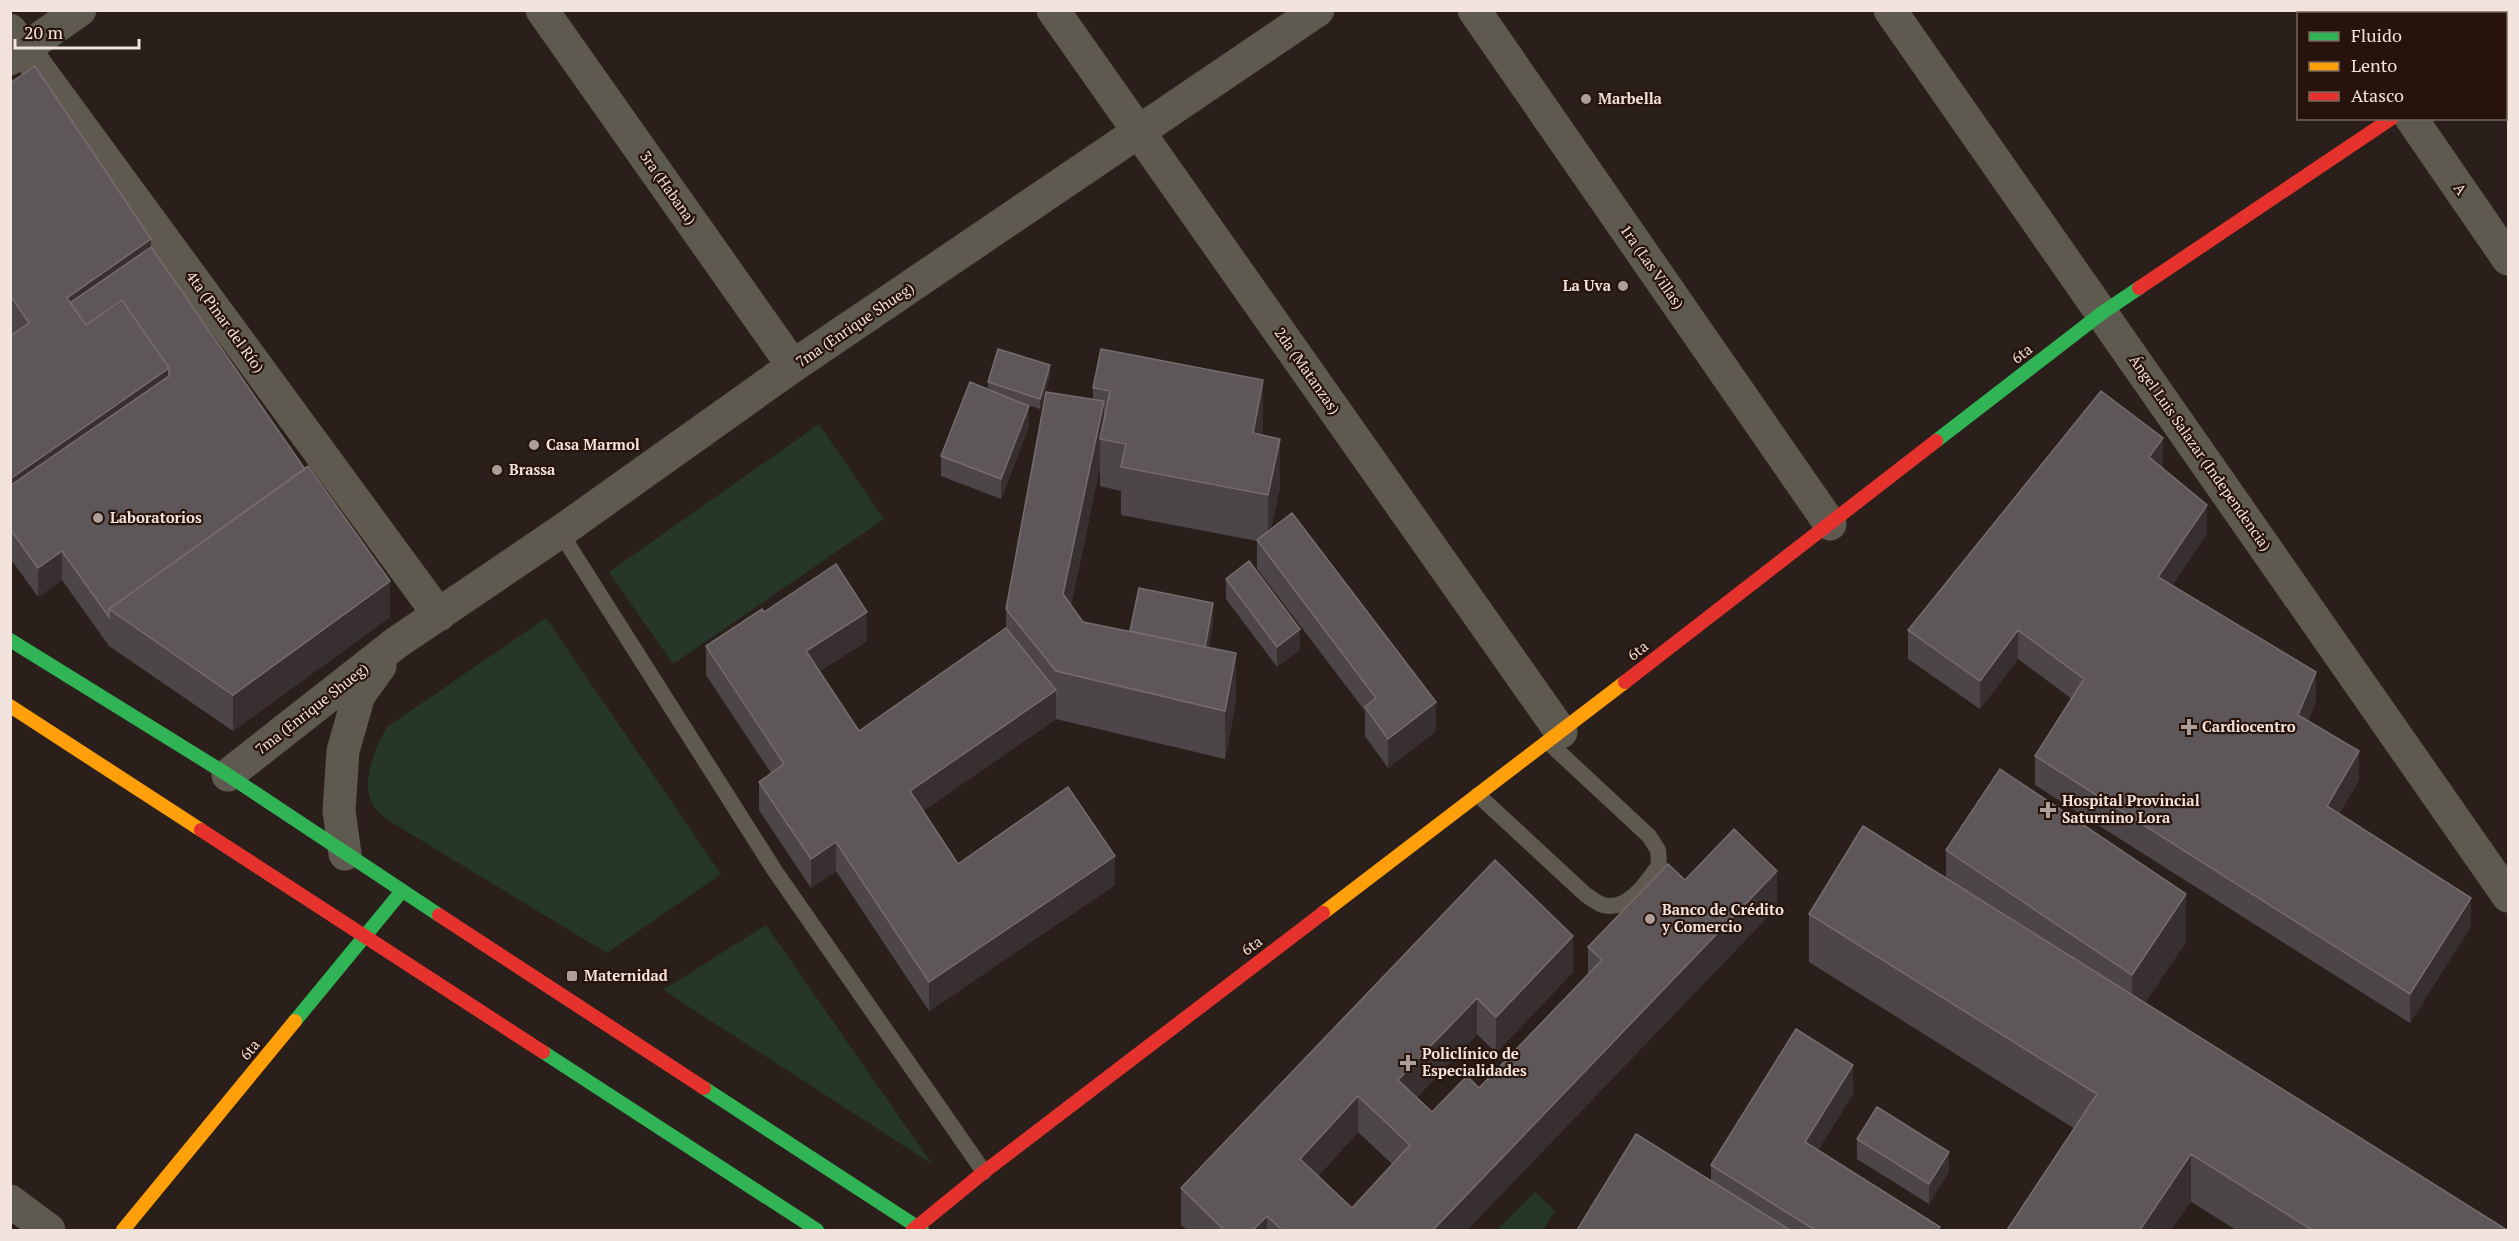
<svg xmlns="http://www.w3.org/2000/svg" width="2519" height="1241" font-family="'PT Serif',serif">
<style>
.green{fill:#26372a}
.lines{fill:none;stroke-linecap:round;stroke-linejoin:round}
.lane{stroke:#5f5a4f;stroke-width:16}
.street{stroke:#5f5a4f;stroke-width:33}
.fast{stroke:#30b455;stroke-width:14}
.slow{stroke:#ff9f0a;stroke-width:14}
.jam{stroke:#e5322d;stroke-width:14}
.wall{fill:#4c4649;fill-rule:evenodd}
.shaded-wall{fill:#372f30}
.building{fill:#5e5759;stroke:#756d6d;stroke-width:1.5;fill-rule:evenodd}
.poi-dot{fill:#ac9e98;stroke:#271309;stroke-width:2}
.labels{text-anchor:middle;stroke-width:4.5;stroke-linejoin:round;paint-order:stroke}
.poi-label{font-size:15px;font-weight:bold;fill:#f2e3dc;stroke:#271309;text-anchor:start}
.street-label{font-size:15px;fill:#f2e3dc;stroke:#271309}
</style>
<rect width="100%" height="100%" fill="#2a1f1a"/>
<!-- green -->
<path class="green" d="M819,424l65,95 -211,145 -64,-92z
M546,618l175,256 -114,79 -221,-134c-4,-4 -10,-9 -13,-14 -13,-23 2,-57 14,-78z
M766,925l166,239 -269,-174z
M1535,1192l20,19 -12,19h-46z"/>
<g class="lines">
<!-- lane -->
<path class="lane" d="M560,532l215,339 209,301
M1478,795l108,100c5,3 11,8 17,10 25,7 44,-23 56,-40l-1,-15 -9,-14 -101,-94"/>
<!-- street -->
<path class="street" d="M542,10l251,356
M1053,10l508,722
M1474,10l356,514
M1890,10l618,886
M2335,10l2,4
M10,30l429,585
M10,59l70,-49
M2411,118l97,141
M228,775l168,-132 164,-111 233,-166 525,-356
M345,854l-6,-43 4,-60 16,-56 21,-29
M10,1201l39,29"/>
<!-- fast -->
<path class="fast" d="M2506,37l2,-2
M1936,441l166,-128 37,-25
M10,640l218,135 211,140
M295,1021l107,-130
M543,1052l274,178
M704,1088l218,142"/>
<!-- slow -->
<path class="slow" d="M10,706l191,124
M1323,913l302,-231
M123,1230l172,-209"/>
<!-- jam -->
<path class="jam" d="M2139,288l253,-170
M1625,682l311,-241
M201,830l342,222
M439,915l265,173
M913,1230l71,-58 339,-259"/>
</g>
<!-- wall -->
<path class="wall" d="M10,83l141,164 239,370 -157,114 -124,-85 -47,-66 -24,17 -28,-39v-222l3,-2 -3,-3z
M1101,349l162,79 -1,7 18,52 -9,42 165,202 -48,37 -23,-32v-25l-108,-142v-28l-136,-26v-24l-21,-5v-19l-29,138 12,17 47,9 83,-8 -4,24 27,54 -11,58 -169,-40 -133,92 35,53 157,21 -186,126 -93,-140 -25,17 -52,-78v-28l12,-9 -65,-98v-29l58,-34 103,29 -47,30 39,60 147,-103v-19l87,-210v-11z
M1050,375l-10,34 -15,-5 4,22 -28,73 -60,-23v-20l47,-66v-8z
M2163,467l-1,1 45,66 -35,51 144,116 -8,20 51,59 -20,34 132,112 -61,97 -375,-238v-29l37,-57 -54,-40 -38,50 -72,-50v-29z
M1226,579l74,70 -23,18 -51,-68z
M1946,850l240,92 -41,61 362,227h-271l-427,-268v-48l137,-36z
M1495,860l78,112 -77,81 -19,-19 -60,63 15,15 47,-24 109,-114v-27l97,-67 92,27 -310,323h-280l-6,-5v-37zM1358,1132l34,32 -40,44 -34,-32z
M1853,1094l-35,56 122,80h-363l134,-49v-16z
M1857,1139l92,33 -20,32 -72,-45z"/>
<!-- shaded-wall -->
<path class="shaded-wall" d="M151,239v37l-71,49 -13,-27z
M1050,365v10l-10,34v-10z
M169,368v37l-159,110v-36z
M1263,380v48l-10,53v-48z
M1104,401v38h-4v28l-37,175v-48z
M1029,406v20l-28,73v-20z
M2163,438v29l-14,19v-29z
M1280,439v48l-12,56v-48z
M2207,505v29l-49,71v-28z
M62,551v29l-24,17v-29z
M390,581v36l-157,114v-36z
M1213,603v20l-9,51v-20z
M867,612v29l-61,39v-29z
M1300,629v20l-23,18v-20z
M2018,630v29l-38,50v-28z
M1236,653v48l-11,58v-48z
M2316,672v29l-18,43v-29z
M1056,690v29l-146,101v-29z
M1436,702v29l-48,37v-29z
M2359,751v29l-32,55v-29z
M836,842v29l-25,17v-29z
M1115,856v29l-186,126v-29z
M1777,871v36l-310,323h-34z
M2186,894v48l-54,81v-48z
M2471,898v28l-61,97v-29z
M1573,936v36l-77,81v-36z
M1477,998v36l-79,82v-36z
M1853,1065v29l-48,77v-29z
M1358,1096v36l-58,63v-36z
M1949,1152v20l-20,32v-20z
M2191,1154v48l-20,28h-31z
M1267,1216v14h-14z"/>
<!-- building -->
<path class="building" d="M35,66l116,173 -84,59 19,27 36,-25 47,68 -159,111v-143l19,-13 -19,-28v-212z
M151,247l154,222 -196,140v8l-47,-66 -24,17 -28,-39v-43l159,-110v-8l-47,-68 -36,25 -16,-22z
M998,349l52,16 -10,34 -52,-17z
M1101,349l162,31 -10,53 27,6 -12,56 -147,-28 5,-23 -26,-5 10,-48 -17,-3z
M970,382l59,24 -28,73 -60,-23z
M2101,391l62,47 -14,19 58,48 -49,72 158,95 -18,43 61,36 -32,55 144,92 -61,96 -375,-238 49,-77 -66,-49 -38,51 -72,-51z
M1046,392l58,9 -41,193 20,28 153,31 -11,58 -169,-40 -50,-62z
M308,466l82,115 -157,114 -124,-86z
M1292,513l144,189 -48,37 -23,-32 11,-9 -119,-158z
M1249,561l51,68 -23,18 -51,-68z
M836,564l31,48 -61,39 53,80 147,-103 50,62 -146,101 48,73 110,-77 47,69 -186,126 -93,-140 -25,17 -52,-77 25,-18 -78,-118 56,-37 2,3z
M1139,588l74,15 -8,44 -75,-16z
M2000,769l186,125 -54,81 -186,-125z
M1863,826l644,404h-195l-121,-76 -51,76h-133l90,-136 -288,-180z
M1734,829l43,42 -344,359h-151l-15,-14 -14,14h-29l-43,-42 314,-328 78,76 -77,81 -19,-19 -79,82 34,32 35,-36 12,12 123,-128 -14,-13 80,-83 17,16zM1358,1096l52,49 -58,63 -52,-49z
M1796,1029l57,36 -48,77 135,85 -2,3h-123l-104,-65z
M1877,1107l72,45 -20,32 -72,-45z
M1636,1134l154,96h-213z"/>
<!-- markers -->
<g class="poi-dot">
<circle cx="1586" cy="99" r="6"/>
<circle cx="1623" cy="286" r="6"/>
<circle cx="534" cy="445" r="6"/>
<circle cx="497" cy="470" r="6"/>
<circle cx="98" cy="518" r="6"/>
<path d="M2186 718h6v6h6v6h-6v6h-6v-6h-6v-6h6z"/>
<path d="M2045 801h6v6h6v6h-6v6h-6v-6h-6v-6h6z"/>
<circle cx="1650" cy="919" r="6"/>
<rect x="566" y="970" width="12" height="12" rx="3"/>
<path d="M1405 1054h6v6h6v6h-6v6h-6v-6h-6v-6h6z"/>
</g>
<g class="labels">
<!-- poi labels -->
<g class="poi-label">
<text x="1598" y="104">Marbella</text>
<text x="1611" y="291" text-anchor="end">La Uva</text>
<text x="546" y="450">Casa Marmol</text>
<text x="509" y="475">Brassa</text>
<text x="110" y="523">Laboratorios</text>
<text x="2202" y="732">Cardiocentro</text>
<text x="2062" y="806">Hospital Provincial<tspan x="2062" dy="17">Saturnino Lora</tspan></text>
<text x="1662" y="915">Banco de Crédito<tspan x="1662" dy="17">y Comercio</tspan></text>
<text x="584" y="981">Maternidad</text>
<text x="1422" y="1059">Policlínico de<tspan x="1422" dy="17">Especialidades</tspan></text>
</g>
<!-- street labels -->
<g class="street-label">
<text transform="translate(668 188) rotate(55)" y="5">3ra (Habana)</text>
<text transform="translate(2460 189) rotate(55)" y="5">A</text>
<text transform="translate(1652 267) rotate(55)" y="5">1ra (Las Villas)</text>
<text transform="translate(225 322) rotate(54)" y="5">4ta (Pinar del Río)</text>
<text transform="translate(855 325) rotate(-34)" y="5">7ma (Enrique Shueg)</text>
<text transform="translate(2022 354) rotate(-38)" y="5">6ta</text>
<text transform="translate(1307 371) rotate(55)" y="5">2da (Matanzas)</text>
<text transform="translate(2200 453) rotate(55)" y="5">Ángel Luis Salazar (Independencia)</text>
<text transform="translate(1638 651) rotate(-38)" y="5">6ta</text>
<text transform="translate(312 709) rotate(-38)" y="5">7ma (Enrique Shueg)</text>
<text transform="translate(1252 946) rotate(-37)" y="5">6ta</text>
<text transform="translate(250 1050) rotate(-51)" y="5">6ta</text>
</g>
</g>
<!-- border -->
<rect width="2519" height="1241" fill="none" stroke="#f2e3dc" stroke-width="24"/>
<!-- legend -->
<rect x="2297" y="12" width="210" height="108" fill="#271309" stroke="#78665d" stroke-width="1.5"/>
<rect x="2309" y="32" width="30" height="9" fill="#30b455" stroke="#78665d" stroke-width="1.5"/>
<text x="2351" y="42" font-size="18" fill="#f2e3dc">Fluido</text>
<rect x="2309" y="62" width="30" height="9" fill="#ff9f0a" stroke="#78665d" stroke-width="1.5"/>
<text x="2351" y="72" font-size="18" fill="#f2e3dc">Lento</text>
<rect x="2309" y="92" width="30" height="9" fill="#e5322d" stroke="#78665d" stroke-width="1.5"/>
<text x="2351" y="102" font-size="18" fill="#f2e3dc">Atasco</text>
<!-- scale -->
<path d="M15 39v9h124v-9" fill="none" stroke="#f2e3dc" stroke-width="3"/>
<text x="24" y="39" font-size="18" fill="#f2e3dc" stroke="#271309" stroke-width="4.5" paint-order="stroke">20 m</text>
</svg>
